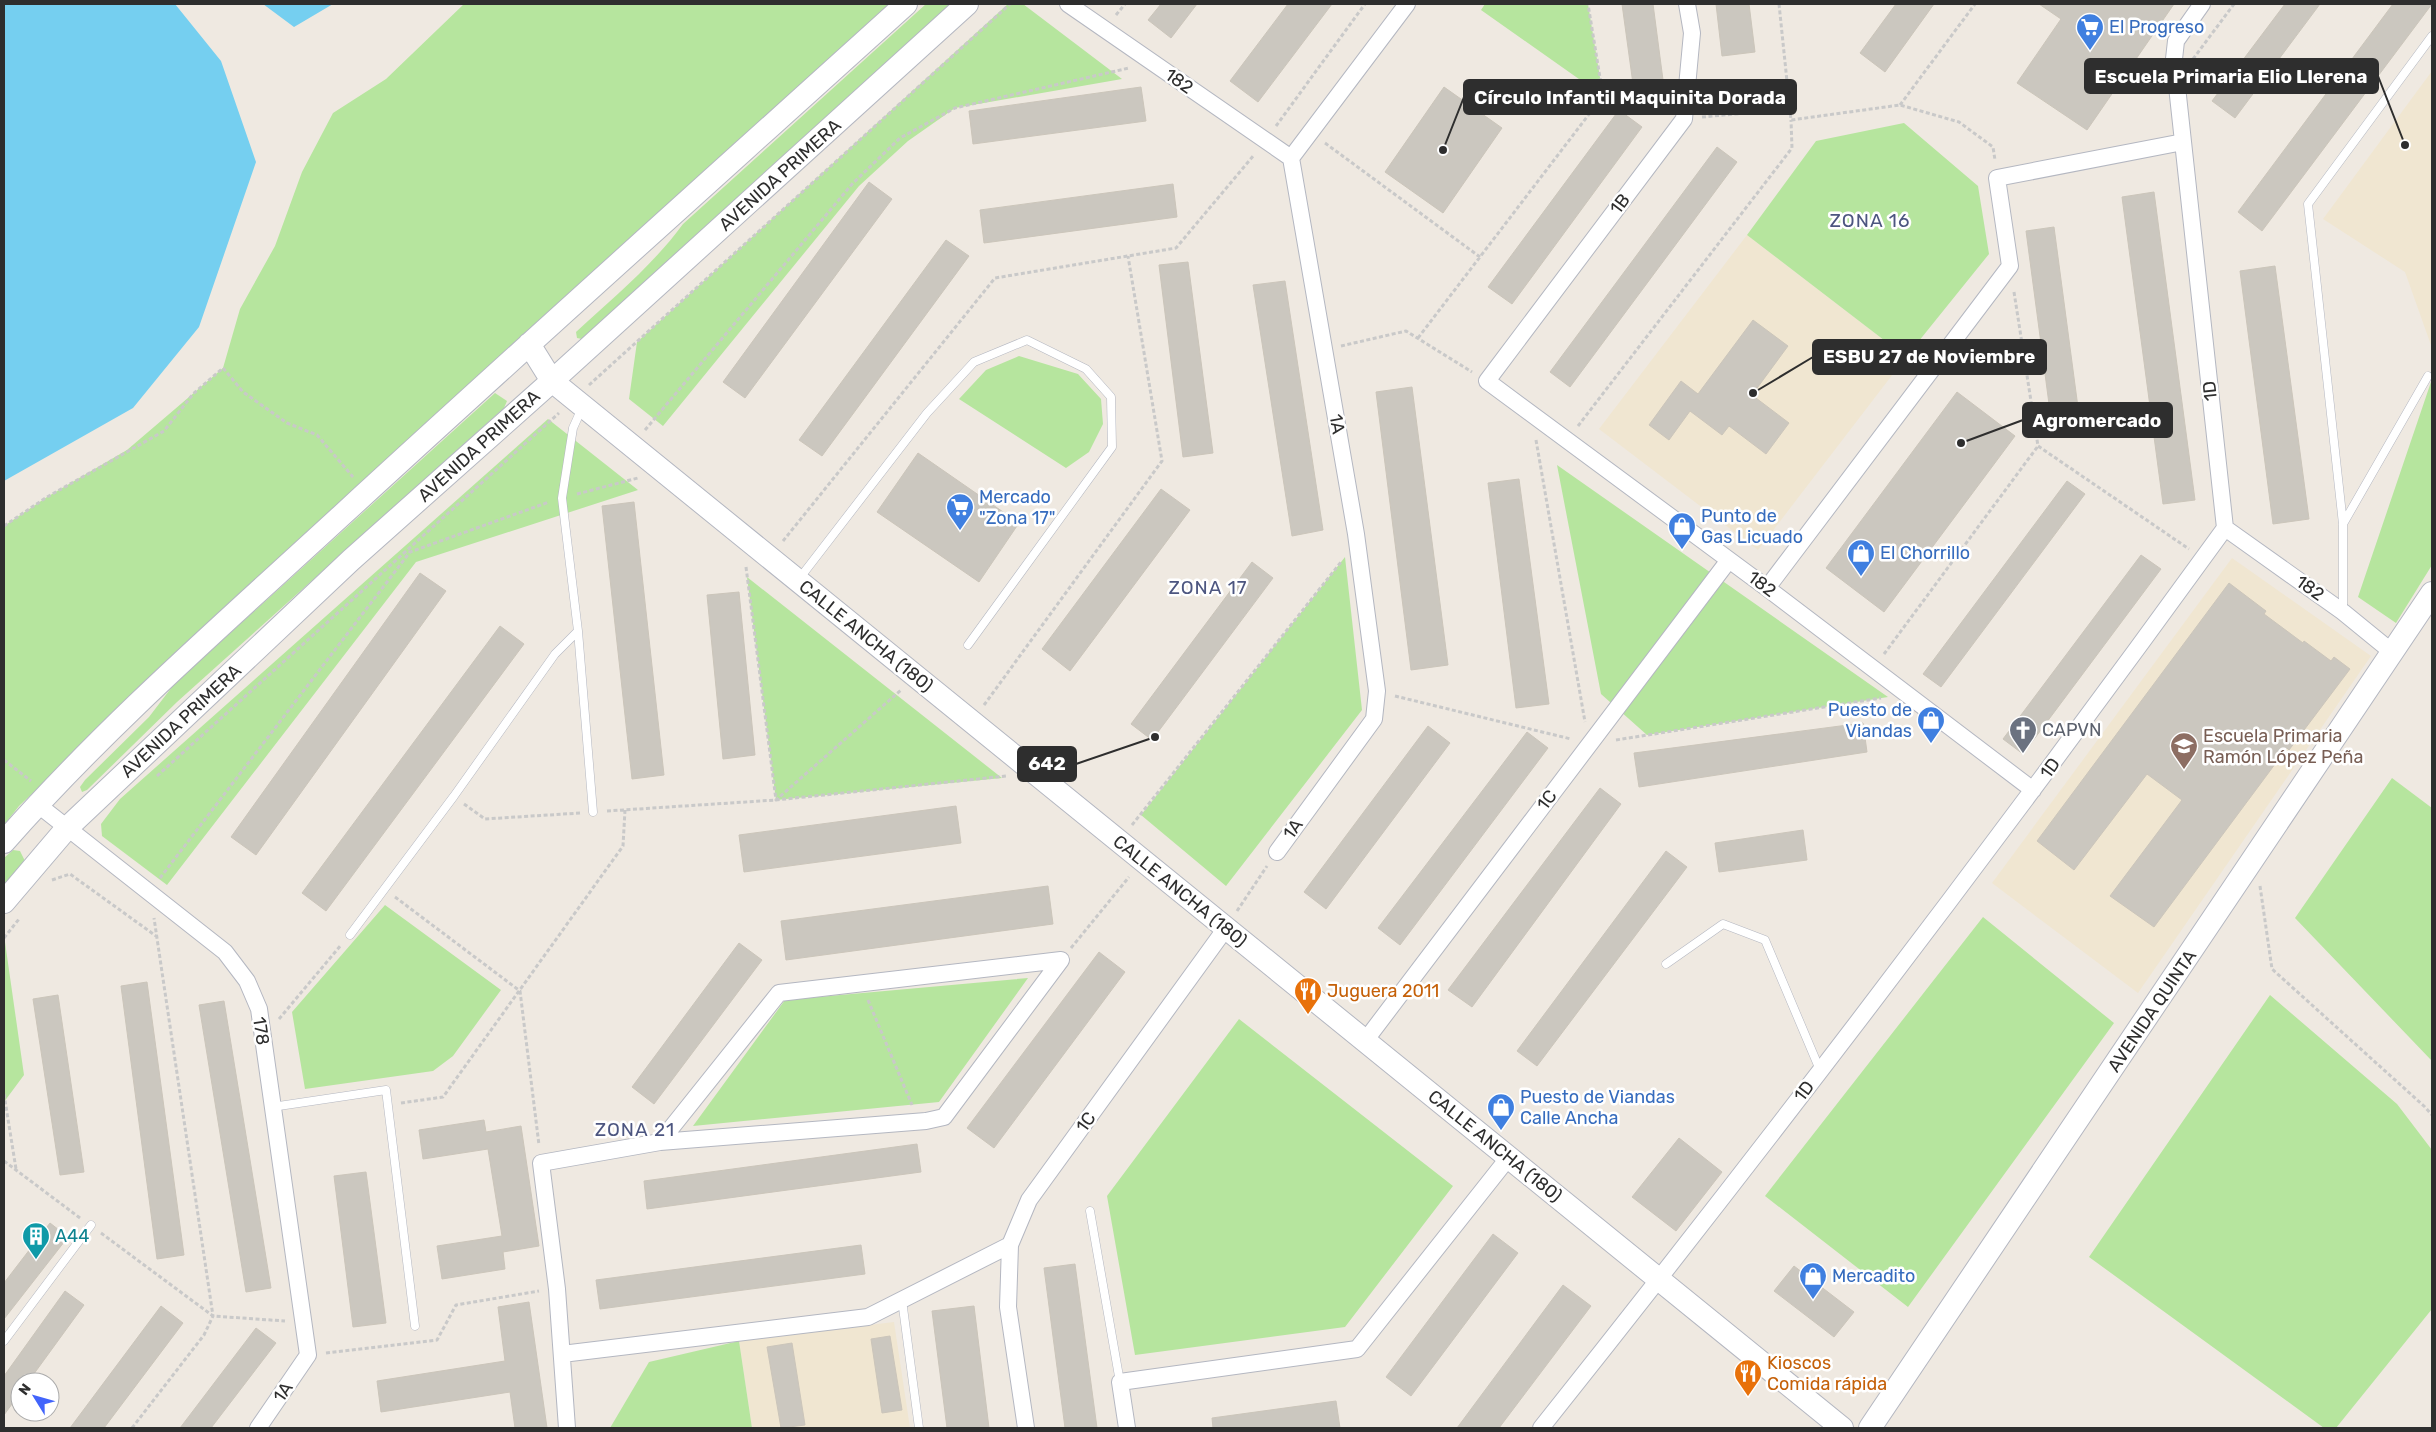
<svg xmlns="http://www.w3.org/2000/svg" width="2436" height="1432" font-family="Rubik,sans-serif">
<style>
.education{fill:#f0e6d1}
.green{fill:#b6e59e}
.water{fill:#75cff0}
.building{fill:#cbc7bf;stroke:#cbc5ba}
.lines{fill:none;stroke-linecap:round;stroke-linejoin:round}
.lane-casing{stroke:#b4b7c1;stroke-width:9}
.street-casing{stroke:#b4b7c1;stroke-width:18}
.secondary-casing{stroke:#b4b7c1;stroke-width:24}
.path{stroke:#c9c9c9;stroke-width:3;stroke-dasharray:4 2.5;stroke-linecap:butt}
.lane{stroke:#fff;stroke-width:8}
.street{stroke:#fff;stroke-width:16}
.secondary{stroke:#fff;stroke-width:22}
.labels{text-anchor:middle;stroke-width:5;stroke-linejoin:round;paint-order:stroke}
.shop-label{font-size:18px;fill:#366cbe;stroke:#fff;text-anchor:start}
.street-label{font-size:18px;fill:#2e2e2e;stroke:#fff}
.worship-label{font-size:18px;fill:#5b616d;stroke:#fff;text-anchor:start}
.education-label{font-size:18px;fill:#785e54;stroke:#fff;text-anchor:start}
.food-label{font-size:18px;fill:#c56008;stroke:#fff;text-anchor:start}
.culture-label{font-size:18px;fill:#0d838f;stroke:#fff;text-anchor:start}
.neighbourhood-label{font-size:19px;letter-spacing:1px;fill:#4d5680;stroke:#fff}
.leader{fill:none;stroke:#2e2e2e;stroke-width:2}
.callout-dot{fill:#2e2e2e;stroke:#fff;stroke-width:2}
.callout{fill:#2e2e2e;stroke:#2e2e2e;stroke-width:2}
.callout-label{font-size:19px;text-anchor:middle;font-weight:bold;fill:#fff}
</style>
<rect width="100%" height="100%" fill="#efe9e1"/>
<!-- education -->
<path class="education" d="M2432,71v277l-27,-76 -82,-53z
M1747,235l159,122 -148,193 -159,-121z
M2232,558l139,98 -233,337 -146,-110z
M894,1322l16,106h-158l-13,-87z"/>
<!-- green -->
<path class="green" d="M464,4h433l-598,537 -280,265 -15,19v-299l43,-29 80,-47 96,-82 17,-59 35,-63 27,-74 31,-59 53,-34z
M926,4h27l-371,335 -5,-1 -1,-6c37,-34 77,-67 107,-108z
M1008,4h15l99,75 -167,29 -47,33 -49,45 -196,240 -34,-27 8,-57z
M1485,4h103l15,92 -122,-86z
M1904,123l74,63 11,68 -83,103 -159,-122 69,-94z
M1019,356l59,18 23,25 2,25 -14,28 -23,16 -107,-69 27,-29z
M2432,379v186l-36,58 -38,-26z
M495,393l12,8 -3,7 -327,294 -90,88 -5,2 -2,-5 5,-7 64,-63 26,-34z
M548,419l90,71 -222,72 -249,323 -65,-49 -1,-12 19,-25z
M1557,465l331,232 -241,38 -46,-41z
M1345,557l17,153 -136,176 -85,-71z
M747,577l255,201 -226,22z
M2392,778l40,30v253l-137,-143z
M13,850l7,1 5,10 -21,26v-29z
M385,905l116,85 -48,66 -20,15 -128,18 -13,-77z
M1983,917l131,106 -206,284 -143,-111z
M4,935l20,140 -20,27z
M1028,978l-89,124 -246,24 92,-126z
M2270,995l127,109 35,46v159l-96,119h-12l-235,-171z
M1239,1019l214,167 -108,141 -210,28 -28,-159z
M739,1341l13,87h-142l39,-66z"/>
<!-- water -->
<path class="water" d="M4,4h171l46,57 35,101 -57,165 -66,81 -129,73z
M263,4h70l-39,23z"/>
<!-- building -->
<path class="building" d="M1161,4h36l-26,34 -23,-18z
M1288,4h44l-74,98 -28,-21z
M1622,4h31l10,76 -30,4z
M1716,4h33l6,48 -33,4z
M1896,4h38l-49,68 -25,-19z
M2039,4h135l-87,126 -70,-47 44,-64z
M2285,4h35l-85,114 -23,-17z
M2393,4h39l-170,227 -24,-19z
M1141,87l5,34 -173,23 -4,-33z
M1444,87l58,41 -59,85 -58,-41z
M1619,110l23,17 -130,177 -24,-17z
M1717,147l20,15 -167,225 -20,-15z
M869,182l23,17 -147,199 -22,-16z
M1173,184l4,33 -193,26 -4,-33z
M2154,192l41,308 -32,4 -41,-307z
M2054,227l27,203 -28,4 -27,-203z
M946,240l23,16 -147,200 -23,-16z
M1188,262l25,191 -30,4 -24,-192z
M2275,266l34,253 -36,5 -33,-253z
M1285,281l38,249 -31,6 -39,-251z
M1753,320l35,26 -36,49 37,28 -23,31 -37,-28 -7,9 -32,-24 -21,29 -20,-15 32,-44 17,13z
M1412,387l36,278 -37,5 -35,-278z
M1957,392l58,44 -131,176 -58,-44z
M918,453l101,70 -40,59 -102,-70z
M1519,479l30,225 -33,4 -28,-225z
M2067,481l18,13 -144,193 -18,-13z
M1161,489l29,21 -120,161 -28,-22z
M634,502l30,273 -32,4 -30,-273z
M2141,555l20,14 -138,185 -20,-15z
M1252,562l21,16 -121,162 -21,-16z
M420,573l26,18 -190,264 -25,-18z
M2229,583l37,28 -2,3 39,29 1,-2 27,20 3,-4 16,12 -61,81 -2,-2 -133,179 -44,-31 72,-96 -35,-26 -73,96 -37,-29z
M739,592l16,163 -32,4 -16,-164z
M500,626l24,18 -198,267 -24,-18z
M1863,723l4,29 -228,35 -5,-34z
M1428,726l22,17 -124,166 -22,-17z
M1527,732l21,16 -148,197 -22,-17z
M1600,788l21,16 -149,203 -24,-17z
M956,806l5,37 -217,29 -5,-37z
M1803,830l4,30 -88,12 -4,-29z
M1666,851l21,16 -150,199 -20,-15z
M1048,886l5,38 -267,36 -5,-39z
M739,943l23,17 -108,144 -22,-17z
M1099,952l26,20 -131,176 -27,-20z
M147,982l37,273 -27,4 -36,-273z
M58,995l26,177 -24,3 -27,-176z
M224,1001l47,287 -25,4 -47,-287z
M484,1120l2,12 35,-6 18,120 -36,6 2,17 -63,10 -5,-33 65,-10 -14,-87 -65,10 -4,-29z
M1679,1138l43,34 -46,59 -44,-34z
M917,1144l4,28 -274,37 -3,-28z
M366,1172l20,151 -33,4 -19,-151z
M50,1223l18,14 -64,82v-36z
M1493,1234l25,19 -107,143 -25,-19z
M861,1245l4,29 -265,35 -4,-29z
M1075,1264l22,164h-32l-21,-160z
M1794,1266l60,46 -20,25 -60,-46z
M1563,1285l28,21 -92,122h-42z
M65,1291l19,14 -56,77h-8v11l-16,22v-39z
M529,1302l18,126h-32l-5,-36 -129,20 -4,-31 128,-20 -7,-54z
M161,1306l22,17 -79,105h-34z
M974,1306l15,122h-42l-15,-117z
M256,1328l20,15 -65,85h-31z
M890,1336l12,74 -20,3 -11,-74z
M792,1343l13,82 -24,3 -14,-81z
M1336,1401l4,27h-127l-1,-10z"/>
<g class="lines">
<!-- lane casing -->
<g class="lane-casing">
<path id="lane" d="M2343,524l85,-148
M799,579l128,-166 47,-51 53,-22 59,29 25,28 1,50 -144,198
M2343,611v-87l-35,-320 124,-168
M578,631l15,181
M350,935l104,-139 101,-142 23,-23 -16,-133 11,-70 9,-20
M1666,964l57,-40 42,16 55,130
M272,1107l114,-17 29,236
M1090,1211l30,171
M902,1300l17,128
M4,1341l87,-116"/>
</g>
<!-- street casing -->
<g class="street-casing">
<path id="street" d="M1068,4l223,154
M1687,4l5,29 -8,86 -197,262 280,207 266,202
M2225,528l118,84 49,40
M1767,588l243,-322 -13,-88 186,-36
M37,804l188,148 22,29 12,28 49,346 -50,73
M1277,852l97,-133 3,-28 -21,-157 -65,-376 116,-154
M1365,1041l364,-481
M562,1354l306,-37 142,-72
M567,1428l-10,-139 -16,-126 119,-21 266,-21 18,-4 117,-157 -282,33 -119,149
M1026,1428l-18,-121 2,-62 19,-45 197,-272
M1127,1428l-7,-46 237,-33 152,-192
M1541,1428c235,-295 463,-595 684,-900l-51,-469 2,-18 26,-37"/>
</g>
<!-- secondary casing -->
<g class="secondary-casing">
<path id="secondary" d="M529,344l23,37 1290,1047
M4,842c103,-117 223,-221 338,-327 187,-172 376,-341 564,-511
M4,902l63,-74 284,-268 201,-179 415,-377
M1870,1428l562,-835"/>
</g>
<!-- path -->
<path class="path" d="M1779,4l12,116 109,-15 59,17 34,25 2,13
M1116,15l9,-11
M2193,59l41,-55
M1900,105l75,-101
M1702,117l88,-8
M1276,126l89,-122
M1325,143l155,114
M2014,292l24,154 151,103
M1418,338l185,-242 -15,-92
M1341,346l65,-15 66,41
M589,385l421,-381
M1578,426l214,-278 -1,-28
M645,430l208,-247 47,-45 55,-30 174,-40
M1536,440l49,282
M577,494l61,-16
M4,526l43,-29 117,-66 29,-37 30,-26 20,24 44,31 30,12 36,42
M783,541l212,-263 181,-30 78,-93
M746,567l30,233 125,-110
M1884,654l154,-208
M1395,696l176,43
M984,705l178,-244 -34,-205
M1616,740l265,-42
M4,760l27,21
M157,776l402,-363
M464,804l21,15 95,-6
M607,811l169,-11 230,-24
M1132,825l209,-263
M160,878l250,-326 139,-50
M52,880l18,-6 86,62
M2260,886l12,83 153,138 7,8
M395,897l125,94 19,154
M1237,911l30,-45
M4,938l15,-19
M1071,948l58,-71
M868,1000l44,105
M279,1019l62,-74
M4,1094l12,75
M401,1103l42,-6 180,-251 2,-36
M4,1161l76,57
M101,1233l112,83 72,5
M326,1353l111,-13 19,-35 83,-14
M132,1428l72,-93 9,-19 -59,-398"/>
<!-- lane -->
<use href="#lane" class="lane"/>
<!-- street -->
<use href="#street" class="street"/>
<!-- secondary -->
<use href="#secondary" class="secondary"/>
</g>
<!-- icons -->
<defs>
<g id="supermarket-pin" transform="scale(1.4375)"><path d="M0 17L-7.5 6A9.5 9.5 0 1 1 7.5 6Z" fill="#3f7fe0" stroke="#fff"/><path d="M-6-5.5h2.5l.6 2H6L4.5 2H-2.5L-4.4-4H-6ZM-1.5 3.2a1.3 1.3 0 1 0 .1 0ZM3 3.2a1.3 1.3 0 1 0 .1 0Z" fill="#fff"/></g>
<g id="shop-pin" transform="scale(1.4375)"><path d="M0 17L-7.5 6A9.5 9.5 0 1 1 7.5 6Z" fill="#3f7fe0" stroke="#fff"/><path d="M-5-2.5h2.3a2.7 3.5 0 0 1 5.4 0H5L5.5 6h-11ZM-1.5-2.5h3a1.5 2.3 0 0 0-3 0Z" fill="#fff"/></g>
<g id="church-pin" transform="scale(1.4375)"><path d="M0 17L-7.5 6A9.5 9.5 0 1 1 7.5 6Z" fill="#6b7280" stroke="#fff"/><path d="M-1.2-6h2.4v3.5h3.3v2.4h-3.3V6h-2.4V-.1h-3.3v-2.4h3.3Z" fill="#fff"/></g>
<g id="school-pin" transform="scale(1.4375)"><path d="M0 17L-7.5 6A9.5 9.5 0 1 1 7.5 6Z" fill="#8d6e63" stroke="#fff"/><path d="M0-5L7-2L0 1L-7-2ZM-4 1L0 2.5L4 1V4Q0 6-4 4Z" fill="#fff"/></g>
<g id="restaurant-pin" transform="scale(1.4375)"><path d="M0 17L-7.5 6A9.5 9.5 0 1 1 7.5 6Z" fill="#e8710a" stroke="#fff"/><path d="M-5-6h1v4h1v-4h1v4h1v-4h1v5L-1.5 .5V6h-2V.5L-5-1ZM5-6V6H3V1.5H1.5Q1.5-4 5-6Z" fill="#fff"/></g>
<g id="building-pin" transform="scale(1.4375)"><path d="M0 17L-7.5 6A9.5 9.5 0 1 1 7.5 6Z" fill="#0f9aa8" stroke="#fff"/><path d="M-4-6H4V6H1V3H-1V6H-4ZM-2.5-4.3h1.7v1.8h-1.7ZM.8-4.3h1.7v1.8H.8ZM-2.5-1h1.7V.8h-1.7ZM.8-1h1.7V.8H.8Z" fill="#fff"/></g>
</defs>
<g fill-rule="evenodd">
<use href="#supermarket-pin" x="2090" y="27"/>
<use href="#supermarket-pin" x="960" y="507"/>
<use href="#shop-pin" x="1682" y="526"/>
<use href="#shop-pin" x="1861" y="553"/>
<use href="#shop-pin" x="1931" y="720"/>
<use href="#church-pin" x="2023" y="730"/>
<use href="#school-pin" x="2184" y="746"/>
<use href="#restaurant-pin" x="1308" y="991"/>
<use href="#shop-pin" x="1501" y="1107"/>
<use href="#building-pin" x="36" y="1236"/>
<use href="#shop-pin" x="1813" y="1276"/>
<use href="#restaurant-pin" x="1748" y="1373"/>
</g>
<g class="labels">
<!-- shop labels -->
<g class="shop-label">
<text x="2109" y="33">El Progreso</text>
<text x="979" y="503">Mercado<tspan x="979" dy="21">"Zona 17"</tspan></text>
<text x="1701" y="522">Punto de<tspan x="1701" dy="21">Gas Licuado</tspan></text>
<text x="1880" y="559">El Chorrillo</text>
<text x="1912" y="716" text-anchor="end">Puesto de<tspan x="1912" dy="21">Viandas</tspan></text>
<text x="1520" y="1103">Puesto de Viandas<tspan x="1520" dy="21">Calle Ancha</tspan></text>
<text x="1832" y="1282">Mercadito</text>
</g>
<!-- street labels -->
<g class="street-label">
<text transform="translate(1179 81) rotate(35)" y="6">182</text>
<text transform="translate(780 175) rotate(-42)" y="6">AVENIDA PRIMERA</text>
<text transform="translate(1620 204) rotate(-53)" y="6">1B</text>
<text transform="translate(2210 391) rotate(-96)" y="6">1D</text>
<text transform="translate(1337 424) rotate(80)" y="6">1A</text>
<text transform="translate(479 446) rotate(-42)" y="6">AVENIDA PRIMERA</text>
<text transform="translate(1762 584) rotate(37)" y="6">182</text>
<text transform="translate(2310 588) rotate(35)" y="6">182</text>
<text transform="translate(866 636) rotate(39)" y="6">CALLE ANCHA (180)</text>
<text transform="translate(181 721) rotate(-43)" y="6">AVENIDA PRIMERA</text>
<text transform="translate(2050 768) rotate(-54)" y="6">1D</text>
<text transform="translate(1547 800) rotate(-53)" y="6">1C</text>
<text transform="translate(1293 829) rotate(-54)" y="6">1A</text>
<text transform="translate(1180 891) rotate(39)" y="6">CALLE ANCHA (180)</text>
<text transform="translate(2152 1011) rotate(-56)" y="6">AVENIDA QUINTA</text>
<text transform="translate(261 1031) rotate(82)" y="6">178</text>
<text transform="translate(1804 1091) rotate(-53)" y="6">1D</text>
<text transform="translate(1086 1122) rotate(-54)" y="6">1C</text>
<text transform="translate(1495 1146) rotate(39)" y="6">CALLE ANCHA (180)</text>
<text transform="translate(283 1392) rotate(-56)" y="6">1A</text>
</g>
<!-- worship labels -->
<g class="worship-label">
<text x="2042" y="736">CAPVN</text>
</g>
<!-- education labels -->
<g class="education-label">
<text x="2203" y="742">Escuela Primaria<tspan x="2203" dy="21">Ramón López Peña</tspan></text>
</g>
<!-- food labels -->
<g class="food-label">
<text x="1327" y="997">Juguera 2011</text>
<text x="1767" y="1369">Kioscos<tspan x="1767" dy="21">Comida rápida</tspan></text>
</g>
<!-- culture labels -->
<g class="culture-label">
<text x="55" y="1242">A44</text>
</g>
<!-- neighbourhood labels -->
<g class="neighbourhood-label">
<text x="1870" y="227">ZONA 16</text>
<text x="1208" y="594">ZONA 17</text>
<text x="635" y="1136">ZONA 21</text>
</g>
</g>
<!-- callouts -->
<path class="leader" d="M2405 145L2378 76M1443 150L1464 97M1753 393L1813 357M1961 443L2023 420M1155 737L1076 764"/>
<g class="callout-dot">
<circle cx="2405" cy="145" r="5"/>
<circle cx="1443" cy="150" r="5"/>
<circle cx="1753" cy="393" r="5"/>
<circle cx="1961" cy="443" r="5"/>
<circle cx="1155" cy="737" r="5"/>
</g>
<g class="callout">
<rect x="2085" y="59" width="293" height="34" rx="5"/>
<rect x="1464" y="80" width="332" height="34" rx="5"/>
<rect x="1813" y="340" width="233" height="34" rx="5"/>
<rect x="2023" y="403" width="149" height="34" rx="5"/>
<rect x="1018" y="747" width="58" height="34" rx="5"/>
</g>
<g class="callout-label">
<text x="2231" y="83">Escuela Primaria Elio Llerena</text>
<text x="1630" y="104">Círculo Infantil Maquinita Dorada</text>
<text x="1929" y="363">ESBU 27 de Noviembre</text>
<text x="2097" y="427">Agromercado</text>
<text x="1047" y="770">642</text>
</g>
<!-- border -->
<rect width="2436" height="1432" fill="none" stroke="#2e2e2e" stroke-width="10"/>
<!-- north arrow -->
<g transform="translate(35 1397) rotate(307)"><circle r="24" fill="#ffffff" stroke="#ababab"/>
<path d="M0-4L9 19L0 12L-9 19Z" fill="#4264fb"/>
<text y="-8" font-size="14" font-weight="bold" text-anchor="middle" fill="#2e2e2e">N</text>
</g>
</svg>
